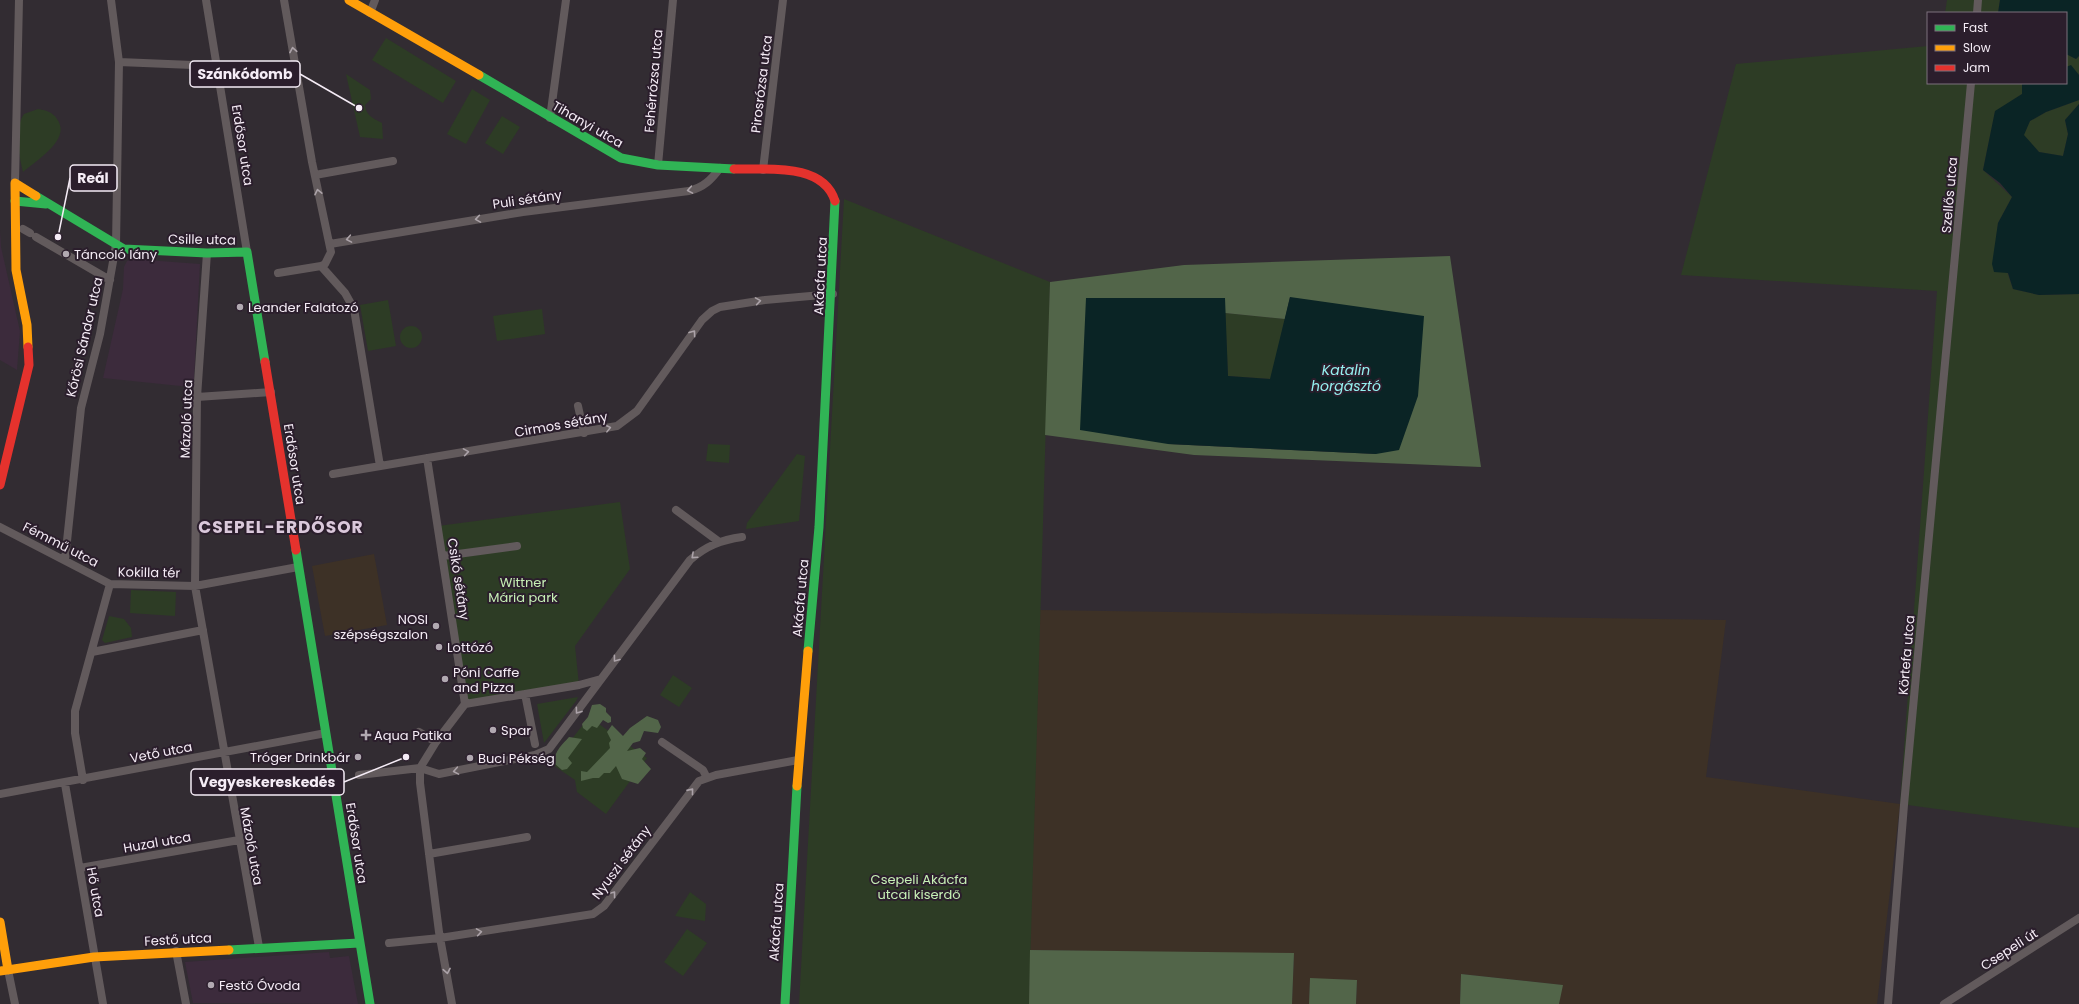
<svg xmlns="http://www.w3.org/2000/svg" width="2079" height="1004" font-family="Poppins,sans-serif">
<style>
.built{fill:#3c2b3c}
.industrial{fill:#3d3126}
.green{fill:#2d3c25}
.forest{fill:#526549;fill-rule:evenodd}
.water{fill:#0a2425}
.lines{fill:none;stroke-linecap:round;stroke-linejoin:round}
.street{stroke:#625a5c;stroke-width:8}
.fast{stroke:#30b455;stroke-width:9}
.slow{stroke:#ff9f0a;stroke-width:9}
.jam{stroke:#e5322d;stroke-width:9}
.oneway{stroke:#aca3a9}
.poi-dot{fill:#b1a9b1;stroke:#2b1e2c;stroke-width:1.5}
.labels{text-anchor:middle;stroke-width:4;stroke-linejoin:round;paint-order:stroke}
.street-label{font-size:13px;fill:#f5ecf6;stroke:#2b1e2c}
.poi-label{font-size:13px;fill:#f5ecf6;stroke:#2b1e2c;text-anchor:start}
.park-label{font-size:13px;fill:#c6efb5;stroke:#2b1e2c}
.water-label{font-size:14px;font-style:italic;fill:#95f1f1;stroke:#2b1e2c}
.district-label{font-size:17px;font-weight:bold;letter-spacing:1px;fill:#dac8db;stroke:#2b1e2c}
.leader{fill:none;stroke:#f5ecf6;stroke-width:1.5}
.callout-dot{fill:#f5ecf6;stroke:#2b1e2c;stroke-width:1.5}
.callout{fill:#2b1e2c;stroke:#f5ecf6;stroke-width:1.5}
.callout-label{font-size:14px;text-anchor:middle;font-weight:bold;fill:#f5ecf6}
</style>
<rect width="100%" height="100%" fill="#322c32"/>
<!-- built -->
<path class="built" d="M0,230l1,17 19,84 -3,39 -17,-10z
M133,259l67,5 -6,115h-3l-1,8 -87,-9 20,-89 1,-22 3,-6z
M329,952l1,6 19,-2 9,48 -165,-1 -8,-41z"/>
<!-- industrial -->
<path class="industrial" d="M374,554l13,71 -62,11 -13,-70z
M1040,610l686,10 -20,157 194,27 -23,200h-318l3,-19 -101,-11 -1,30h-104l1,-24 -47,-1 -1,25h-17l2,-50 -264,-4z"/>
<!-- green -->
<path class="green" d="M1947,0h53l-2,13h-53z
M386,38l70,43 -13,22 -71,-43z
M1928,46v37h94v11l-27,18 -12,58 29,27 -14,26 -2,17 17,49 26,6 40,-1v534l-179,-24 37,-513 -256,-16 55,-211z
M2066,54l10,5 3,-3v19l-8,-9 -5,1z
M346,74l24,16 1,9 -6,6c1,11 8,13 17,18l1,16 -23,-2z
M472,89l18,11 -24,44 -19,-10z
M2079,100v4l-14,16 3,14 -5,22 -24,-4 -16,-17 7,-14 16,-9z
M38,109c7,1 15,3 19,10 15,20 -20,41 -34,53 -4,-16 -9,-44 1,-58z
M502,116l18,11 -17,27 -18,-11z
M844,199l206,83 -21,722h-230z
M388,300l8,46 -28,5 -8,-46z
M542,309l3,25 -48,7 -4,-25z
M1225,313l60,6 -14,60 -43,-3z
M400 337a11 11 0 1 1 22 0a11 11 0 1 1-22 0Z
M708,444l22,1 -1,18 -23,-2z
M797,454l8,2 -6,65 -53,8 1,-6z
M620,502l10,67 -55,77 4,39 -114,19 -27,-178z
M131,590l45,2 -1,24 -45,-3z
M109,616l15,3 7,9 1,9 -27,6 -3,-3z
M673,675l19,13 -13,19 -19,-12z
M578,697l-2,4 -32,42 -7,-39z
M589,717l58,41 -41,56 -29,-22 -2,-12 -28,-19 10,-3z
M690,892l16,12 -1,17 -30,-5z
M687,929l20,14 -24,33 -19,-14z"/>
<!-- forest -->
<path class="forest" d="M1450,256l31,211 -287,-12 -149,-20 5,-153 134,-17zM1290,297l86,157 -208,-10 57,-146v15l60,6z
M600,704l6,4v4l5,5v5l-3,1 -5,-3 -6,8 -5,-2 -5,5 -4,-3 -1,-4 6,-7 4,-12z
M647,716l11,4 3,7 -3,6 -14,-2 -4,10 -7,2 -6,8 13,-3 6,5 -4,6 9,10 -13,15 -16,-5 -6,-13 -6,7h-6l-5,5h-6l-12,3v-10l6,1 23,-24 -1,-5 2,-3 -4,-8 5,-7 11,11 7,-8z
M569,737l13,2 -14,19 4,5 -5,6 -5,1 -7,-6c-2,-12 7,-19 14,-27z
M1030,950l264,3 -2,51h-263z
M1461,974l102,11 -4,19h-99z
M1310,978l47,2 -1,24h-47z"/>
<!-- water -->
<path class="water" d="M2000,0h79v56l-3,3 -10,-5v-41h-68z
M2071,65l8,10v25l-33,12 -16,9 -6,14 15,17 24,4 5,-22 -3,-14 14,-16v190l-40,1 -26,-6 -5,-16 -14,-1 -2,-8 6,-41 14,-26 -12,-14 -17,-13 12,-59 27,-17v-11h44v-16z
M1290,297l134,19 -6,80 -19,54 -23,4 -208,-10 -88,-14 6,-132h139l3,78 42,3z"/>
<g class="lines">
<!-- street -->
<path class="street" d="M206,0l41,252
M370,13l5,-13
M1977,13l1,-13
M119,62l98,4
M550,118l16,-118
M658,165l15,-165
M763,170l20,-170
M315,175l78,-14
M15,183l4,-183
M23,229l7,4
M36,237l74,43
M330,244l193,-32 166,-21c15,-4 22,-11 31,-23
M207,253l-10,144 -2,189 64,361
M321,266l24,27 9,16 26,157
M278,273l43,-7 4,-2 6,-12 -19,-90 -28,-162
M197,397l74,-5
M578,406l6,27
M427,458l38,246
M333,474l284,-48 20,-15 65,-91 10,-9 8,-4 45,-7 68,-6
M676,510l42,31
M0,527l110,57 85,2 103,-19
M443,556l74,-10
M65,560l16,-152 19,-74 16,-89 3,-183 -8,-62
M92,652l111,-22
M525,694l10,50
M419,732l17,10
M662,742l41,28 4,8
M359,775l61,-7 19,6 96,-19 14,-6 141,-189c16,-14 31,-20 52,-23
M83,780l-8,-47v-22l35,-127
M65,784l38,220
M0,794l326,-61
M429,854l98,-17
M80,868l159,-28
M389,943l51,-5 153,-24 11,-8 95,-125 17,-6 82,-15
M176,951l10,53
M8,970l7,34
M452,1004l-13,-72 -19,-149v-15l16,-26 29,-38 114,-19 22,-6
M1888,1004l16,-199 67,-722
M1944,1004l135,-86"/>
<!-- fast -->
<path class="fast" d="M479,75l142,83 37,7 76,4
M36,196l88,53 83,4 40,-1 18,110
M15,201l31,3
M296,550l74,454
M808,651l11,-124 16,-326
M229,950l130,-7
M785,1004l12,-218"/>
<!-- slow -->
<path class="slow" d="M349,0l130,75
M28,347l-1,-22 -11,-55 -1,-87 21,13
M797,786l11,-135
M0,922l8,48
M0,971l94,-14 135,-7"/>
<!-- jam -->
<path class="jam" d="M734,169c33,1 89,-7 101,32
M265,362l31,188
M0,485l29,-120 -1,-18"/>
</g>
<!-- one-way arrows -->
<defs><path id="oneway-chevron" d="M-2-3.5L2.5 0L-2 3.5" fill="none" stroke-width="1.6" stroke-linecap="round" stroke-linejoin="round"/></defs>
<g class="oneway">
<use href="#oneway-chevron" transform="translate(293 50) rotate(-100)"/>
<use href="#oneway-chevron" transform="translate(690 190) rotate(170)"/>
<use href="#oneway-chevron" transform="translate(318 192) rotate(-102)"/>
<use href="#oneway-chevron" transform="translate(478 219) rotate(171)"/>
<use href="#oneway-chevron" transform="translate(349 239) rotate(170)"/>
<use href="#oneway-chevron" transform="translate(758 301) rotate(-9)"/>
<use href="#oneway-chevron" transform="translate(693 333) rotate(-54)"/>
<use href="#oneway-chevron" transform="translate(608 428) rotate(-14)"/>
<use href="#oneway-chevron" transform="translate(466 452) rotate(-9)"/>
<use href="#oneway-chevron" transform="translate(694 556) rotate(138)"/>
<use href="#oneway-chevron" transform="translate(616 659) rotate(127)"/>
<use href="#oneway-chevron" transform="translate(578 711) rotate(126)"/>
<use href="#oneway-chevron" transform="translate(456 771) rotate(170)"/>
<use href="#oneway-chevron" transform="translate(691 791) rotate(-51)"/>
<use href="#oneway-chevron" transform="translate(613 894) rotate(-53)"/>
<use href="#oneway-chevron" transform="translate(479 932) rotate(-9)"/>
<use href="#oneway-chevron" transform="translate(447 971) rotate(80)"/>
</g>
<!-- markers -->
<g class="poi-dot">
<circle cx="66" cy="254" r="4"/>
<circle cx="240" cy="307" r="4"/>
<circle cx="436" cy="626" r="4"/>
<circle cx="439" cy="647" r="4"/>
<circle cx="445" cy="679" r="4"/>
<circle cx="493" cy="730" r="4"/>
<path d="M364 729h4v4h4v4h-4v4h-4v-4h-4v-4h4z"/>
<circle cx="358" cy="757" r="4"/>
<circle cx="470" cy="758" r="4"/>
<circle cx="211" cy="985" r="4"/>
</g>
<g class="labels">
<!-- street labels -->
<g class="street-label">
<text transform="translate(653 81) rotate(-85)" y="5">Fehérrózsa utca</text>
<text transform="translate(761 84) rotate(-83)" y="5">Pirosrózsa utca</text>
<text transform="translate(588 124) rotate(30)" y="5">Tihanyi utca</text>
<text transform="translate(243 145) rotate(81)" y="5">Erdősor utca</text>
<text transform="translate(1949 195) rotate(-85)" y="5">Szellős utca</text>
<text transform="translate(527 199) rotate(-8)" y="5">Puli sétány</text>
<text transform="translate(202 239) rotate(1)" y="5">Csille utca</text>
<text transform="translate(820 276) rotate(-87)" y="5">Akácfa utca</text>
<text transform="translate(84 337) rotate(-77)" y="5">Kőrösi Sándor utca</text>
<text transform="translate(186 419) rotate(-88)" y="5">Mázoló utca</text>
<text transform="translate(561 424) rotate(-10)" y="5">Cirmos sétány</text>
<text transform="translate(295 464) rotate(81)" y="5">Erdősor utca</text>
<text transform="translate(61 544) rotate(27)" y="5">Fémmű utca</text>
<text transform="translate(149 572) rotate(1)" y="5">Kokilla tér</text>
<text transform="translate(459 579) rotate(81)" y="5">Csikó sétány</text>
<text transform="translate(800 598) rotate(-85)" y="5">Akácfa utca</text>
<text transform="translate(1906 655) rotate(-85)" y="5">Körtefa utca</text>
<text transform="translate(161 752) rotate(-11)" y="5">Vető utca</text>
<text transform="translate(157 842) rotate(-10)" y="5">Huzal utca</text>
<text transform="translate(357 843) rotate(81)" y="5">Erdősor utca</text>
<text transform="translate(252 846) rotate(80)" y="5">Mázoló utca</text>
<text transform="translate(621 862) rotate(-53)" y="5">Nyuszi sétány</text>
<text transform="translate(96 892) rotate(80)" y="5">Hő utca</text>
<text transform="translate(776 922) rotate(-86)" y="5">Akácfa utca</text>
<text transform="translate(178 939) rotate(-3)" y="5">Festő utca</text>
<text transform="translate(2009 949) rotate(-33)" y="5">Csepeli út</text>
</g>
<!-- poi labels -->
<g class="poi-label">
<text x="74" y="259">Táncoló lány</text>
<text x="248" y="312">Leander Falatozó</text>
<text x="428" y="624" text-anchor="end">NOSI<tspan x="428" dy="15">szépségszalon</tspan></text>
<text x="447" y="652">Lottózó</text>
<text x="453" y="677">Póni Caffe<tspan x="453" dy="15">and Pizza</tspan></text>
<text x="501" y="735">Spar</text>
<text x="374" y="740">Aqua Patika</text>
<text x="350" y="762" text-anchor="end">Tróger Drinkbár</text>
<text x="478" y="763">Buci Pékség</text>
<text x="219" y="990">Festő Óvoda</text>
</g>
<!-- park labels -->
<g class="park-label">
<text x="523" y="587">Wittner<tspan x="523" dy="15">Mária park</tspan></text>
<text x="919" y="884">Csepeli Akácfa<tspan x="919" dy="15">utcai kiserdő</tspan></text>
</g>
<!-- water labels -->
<g class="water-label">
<text x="1346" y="375">Katalin<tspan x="1346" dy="16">horgásztó</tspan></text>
</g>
<!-- district labels -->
<g class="district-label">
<text x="281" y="533">CSEPEL-ERDŐSOR</text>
</g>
</g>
<!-- callouts -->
<path class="leader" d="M359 108L300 74M58 237L70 178M406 757L344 782"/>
<g class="callout-dot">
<circle cx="359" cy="108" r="4"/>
<circle cx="58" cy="237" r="4"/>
<circle cx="406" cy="757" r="4"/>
</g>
<g class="callout">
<rect x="190" y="61" width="110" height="26" rx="4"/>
<rect x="70" y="165" width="47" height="26" rx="4"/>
<rect x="191" y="769" width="153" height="26" rx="4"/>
</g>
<g class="callout-label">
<text x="245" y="79">Szánkódomb</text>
<text x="93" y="183">Reál</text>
<text x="267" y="787">Vegyeskereskedés</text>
</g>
<!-- legend -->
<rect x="1927" y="12" width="140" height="72" fill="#2b1e2c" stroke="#7c707d"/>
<rect x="1935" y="25" width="20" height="6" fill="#30b455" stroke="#7c707d"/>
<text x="1963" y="32" font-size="12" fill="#f5ecf6">Fast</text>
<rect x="1935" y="45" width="20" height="6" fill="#ff9f0a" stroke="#7c707d"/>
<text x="1963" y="52" font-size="12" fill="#f5ecf6">Slow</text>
<rect x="1935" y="65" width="20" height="6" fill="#e5322d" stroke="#7c707d"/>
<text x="1963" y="72" font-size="12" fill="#f5ecf6">Jam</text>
</svg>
